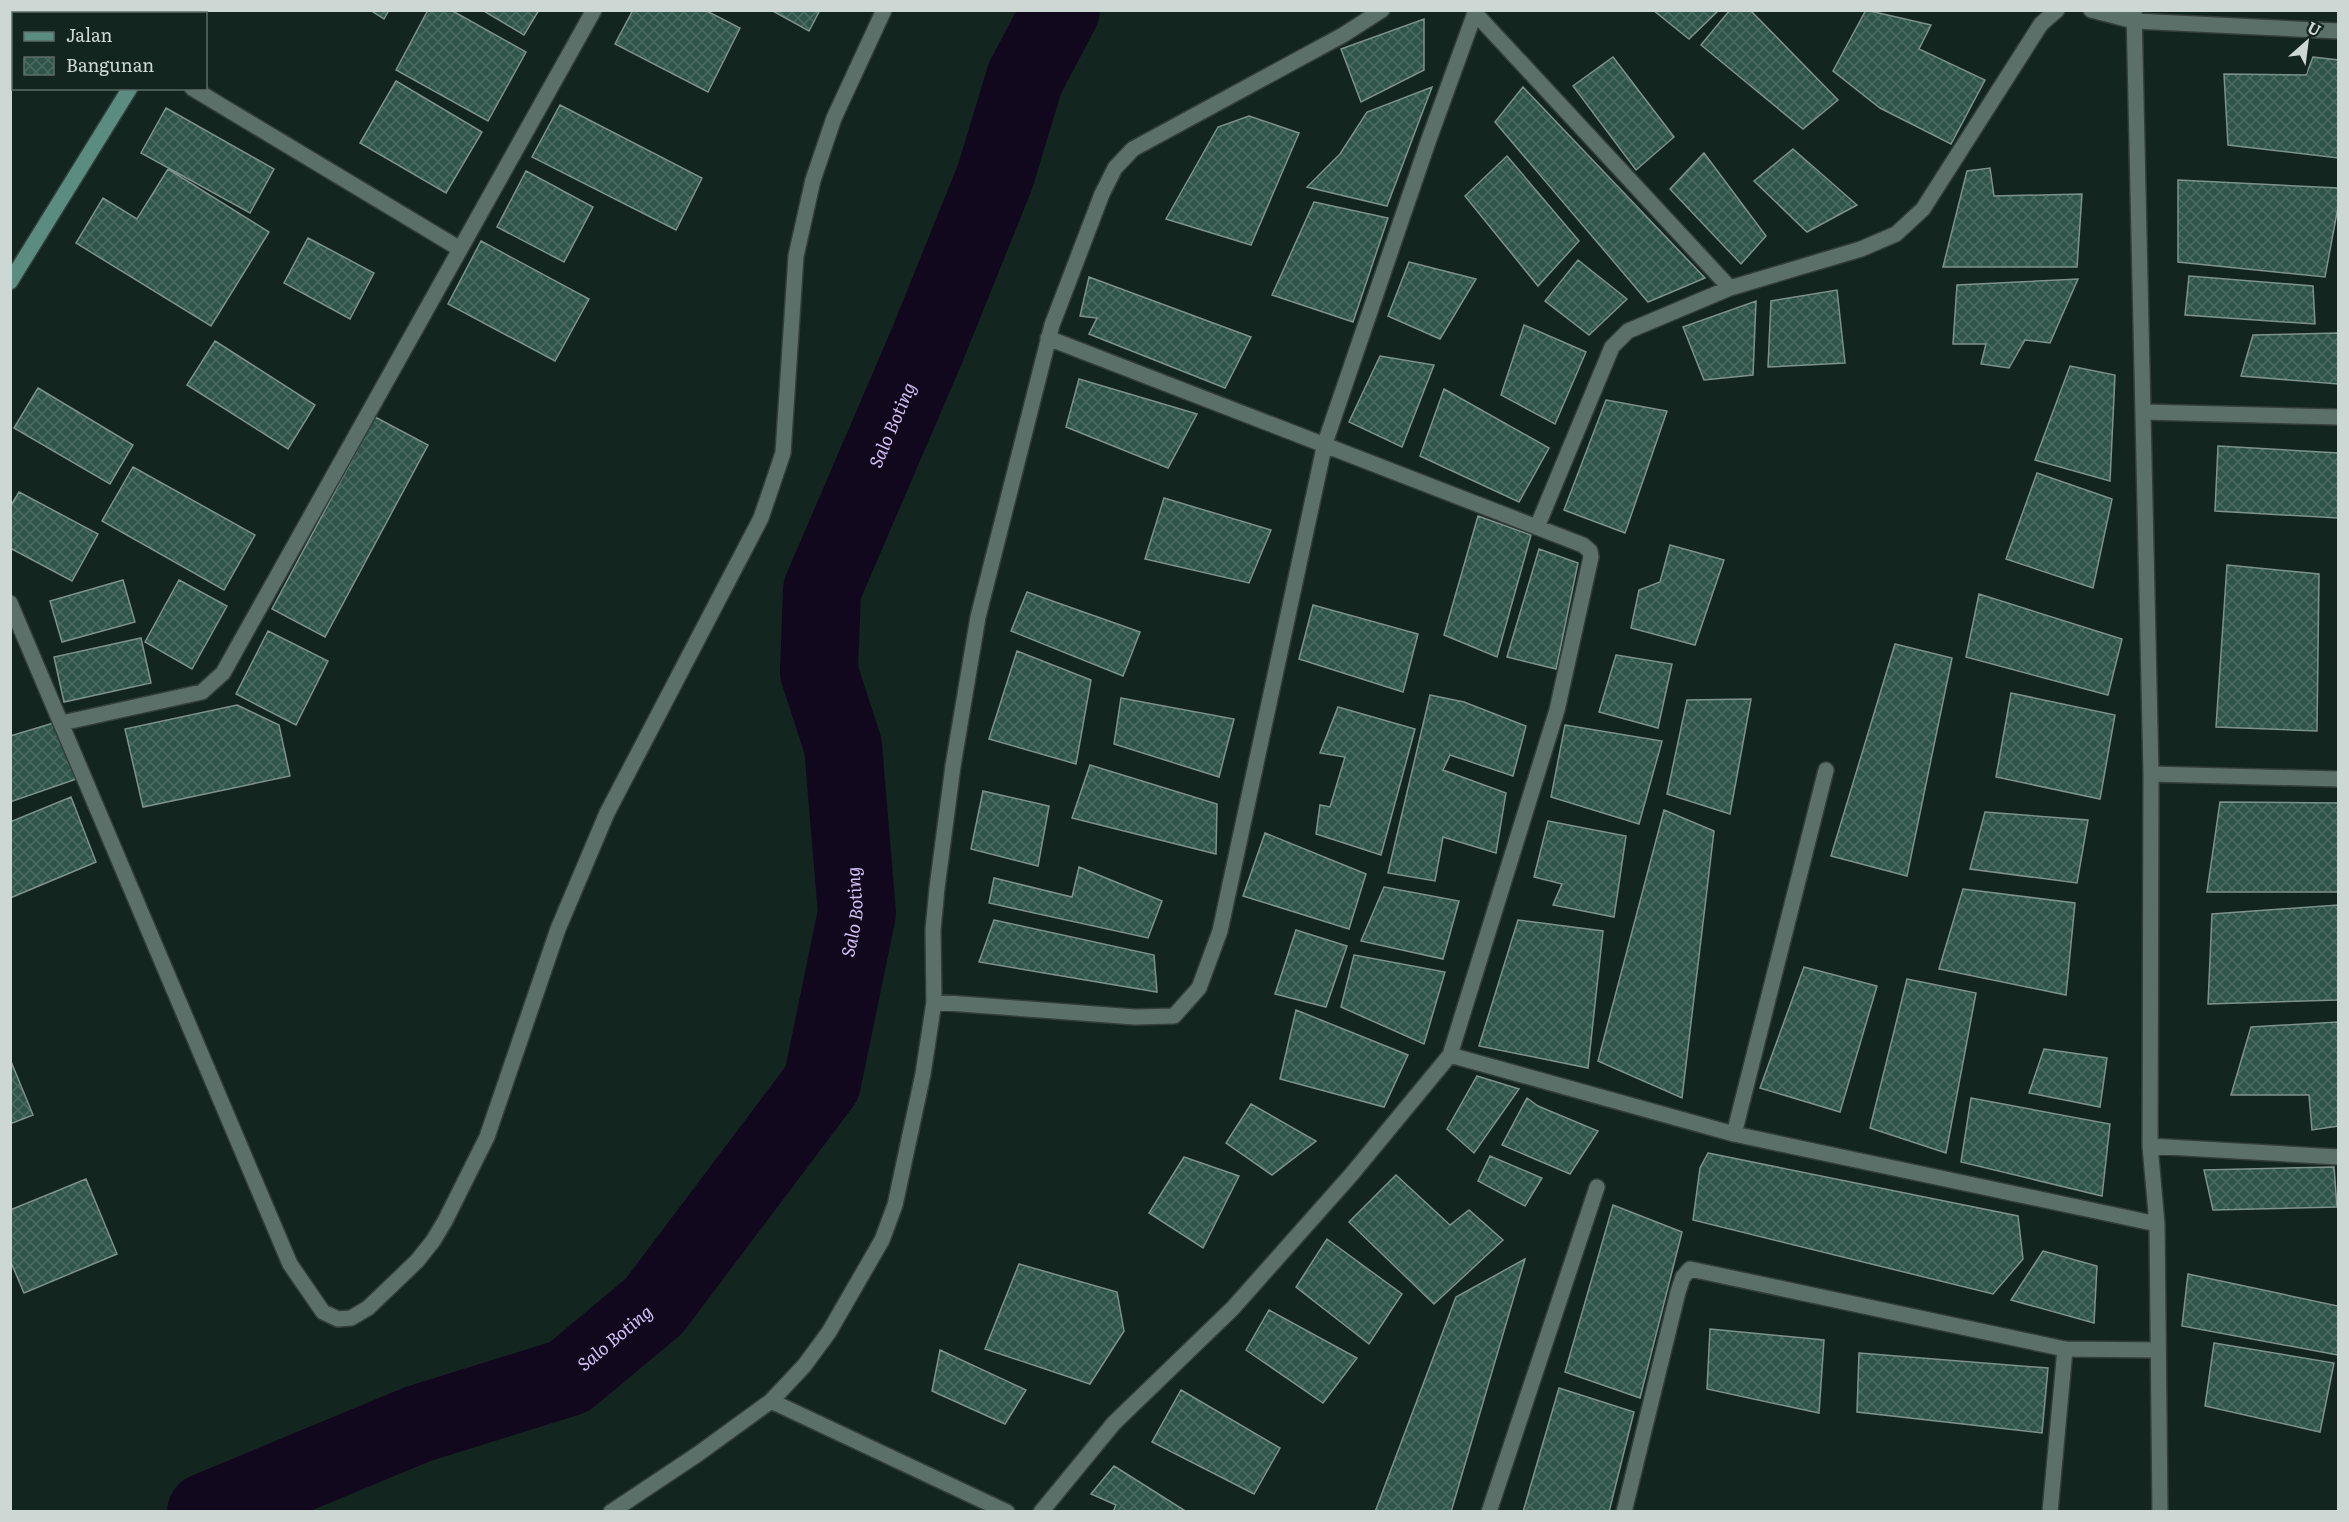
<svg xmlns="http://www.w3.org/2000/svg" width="2349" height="1522" font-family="Literata,serif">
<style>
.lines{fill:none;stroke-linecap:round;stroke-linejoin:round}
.river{stroke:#12081e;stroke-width:78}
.building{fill:url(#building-cross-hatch);stroke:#7d928b;stroke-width:1.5}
.lane-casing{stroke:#323e3a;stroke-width:18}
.street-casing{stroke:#323e3a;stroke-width:18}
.secondary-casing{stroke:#323e3a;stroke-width:18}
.lane{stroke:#5c706a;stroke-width:15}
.street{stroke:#5c706a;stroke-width:15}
.secondary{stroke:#5a8d7f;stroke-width:15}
.labels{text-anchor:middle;stroke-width:4.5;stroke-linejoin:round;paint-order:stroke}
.water-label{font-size:18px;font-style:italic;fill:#d5c1f6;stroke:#13251f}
</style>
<defs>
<pattern id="building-cross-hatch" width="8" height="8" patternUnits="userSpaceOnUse" patternTransform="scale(1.5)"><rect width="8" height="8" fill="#2f5449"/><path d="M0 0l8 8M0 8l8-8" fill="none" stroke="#4c6c62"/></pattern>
</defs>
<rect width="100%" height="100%" fill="#13251f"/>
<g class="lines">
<!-- river -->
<path class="river" id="s1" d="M206,1512l212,-88 151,-47 85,-71 168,-223 35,-170 -14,-167 -24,-74 3,-82 104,-242 69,-171 30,-99 36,-68"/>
</g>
<!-- building -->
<path class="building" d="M370,10h19l-5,9z
M428,10h23l75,42 -38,69 -92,-51z
M482,10h57l-15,25z
M633,10h72l35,18 -32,64 -93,-48z
M771,10h49l-11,21z
M1653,10h66l-30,29z
M1730,10h20l88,90 -35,29 -102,-84z
M1866,10l65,15 -12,24 66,31 -34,64 -71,-36 -47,-37z
M1424,19v51l-63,32 -20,-53z
M1613,57l61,80 -38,33 -63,-84z
M2313,57l25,3v98l-110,-13 -4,-71 82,1z
M396,81l86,51 -36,61 -86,-50z
M1432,87l-45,119 -80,-19 33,-33 27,-42z
M1523,87l182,191 -57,24 -153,-180z
M560,105l142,73 -26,52 -144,-73z
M166,108l108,61 -24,44 -109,-60z
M1249,116l50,17 -48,112 -85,-26 52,-92z
M1793,149l64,56 -50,27 -53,-51z
M1704,153l62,83 -25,28 -71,-75z
M1507,156l72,85 -41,45 -73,-90z
M1990,168l4,28 88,-2 -5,73h-134l24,-96z
M168,169l101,63 -58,94 -135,-83 27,-45 34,21z
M526,171l67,36 -29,55 -67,-35z
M2178,180l160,8v19l-13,70 -147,-15z
M1314,202l74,16 -35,104 -81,-27z
M308,238l66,35 -24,46 -66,-36z
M481,241l108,58 -34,62 -107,-57z
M1578,260l49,39 -38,36 -44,-34z
M1409,262l67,17 -36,60 -52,-23z
M2189,276l124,10 2,38 -130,-9z
M1089,277l162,60 -26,51 -136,-54 8,-16 -17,-2z
M2078,279l-28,64 -25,-3 -16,28 -28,-4 5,-20h-33l4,-59z
M1837,290l8,73 -77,4 3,-66z
M1756,301l-3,74 -49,5 -21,-53z
M1524,325l62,27 -31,72 -54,-29z
M2338,333v51l-97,-8 12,-41z
M215,341l100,64 -27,44 -101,-64z
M1380,356l54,9 -32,82 -53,-25z
M2070,366l45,9 -5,106 -75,-21z
M1079,379l118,35 -29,54 -102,-41z
M38,388l95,57 -23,39 -96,-56z
M1444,389l105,59 -30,54 -99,-46z
M1606,400l61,11 -42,122 -61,-23z
M375,417l53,28 -103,192 -53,-28z
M2218,446l120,7v65l-123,-7z
M133,467l122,68 -31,55 -122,-69z
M2037,473l75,26 -19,89 -87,-29z
M19,492l79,42 -26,47 -62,-33v-41z
M1164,498l107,32 -22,53 -104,-24z
M1478,516l53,19 -34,122 -53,-22z
M1670,545l54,15 -29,85 -64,-17 8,-38 21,-8z
M1539,549l39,14 -22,106 -49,-12z
M2227,565l92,9 -2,157 -101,-4z
M123,580l12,42 -73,20 -12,-41z
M179,580l48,26 -35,63 -47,-27z
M1027,592l113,40 -17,44 -112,-45z
M1979,594l143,45 -14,56 -142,-38z
M1313,605l105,29 -15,58 -104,-33z
M268,631l60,30 -32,64 -60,-31z
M141,638l10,45 -87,19 -10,-45z
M1895,644l57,14 -45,218 -76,-20z
M1017,651l74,29 -15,84 -87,-25z
M1616,655l56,9 -14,64 -59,-16z
M2011,693l104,22 -15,84 -104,-22z
M1430,695l34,7 62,24 -13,50 -63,-21 -7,15 63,23 -10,60 -53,-16 -8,44 -47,-8z
M1121,698l113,21 -15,58 -105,-33z
M1751,699l-21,115 -63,-20 20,-94z
M237,705l42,20 11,51 -147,31 -18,-78z
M1338,707l77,22 -34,126 -65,-21 4,-29 10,2 15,-50 -25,-4z
M57,722l25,55 -72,25v-66z
M1565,725l97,16 -23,83 -88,-27z
M1090,765l127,39 -1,50 -144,-36z
M983,791l66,15 -11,60 -67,-17z
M71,797l25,65 -86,36v-76z
M2220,802l118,1v89h-131z
M1664,810l50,21 -32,267 -84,-37z
M1985,812l103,8 -11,63 -107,-14z
M1548,821l78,15 -12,81 -61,-12 9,-21 -28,-7z
M1265,833l101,41 -17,55 -106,-33z
M1079,867l83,34 -14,37 -159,-35 5,-25 78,19z
M1384,887l75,14 -16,58 -82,-18z
M1963,889l112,14 -9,92 -127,-26z
M2338,905v95l-130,4 4,-90z
M994,920l160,35 3,37 -178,-30z
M1518,920l85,11 -15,137 -109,-22z
M1296,930l51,16 -21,61 -51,-13z
M1354,955l91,17 -21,72 -83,-37z
M1804,967l73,19 -37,126 -80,-24z
M1907,979l69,14 -30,160 -76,-25z
M1296,1010l112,45 -24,52 -104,-28z
M2338,1022v104l-26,4 -3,-35h-78l20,-68z
M2044,1049l63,9 -7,49 -71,-14z
M10,1059l23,56 -23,9z
M1477,1076l42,13 -45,64 -27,-24z
M1527,1098l11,8 60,25 -28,43 -68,-29z
M1971,1098l139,26 -8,72 -141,-34z
M1251,1104l65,37 -44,34 -46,-32z
M1708,1153l310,63 5,43 -30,35 -300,-74 7,-52z
M1490,1156l52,22 -17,28 -47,-25z
M1184,1157l55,19 -36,72 -54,-35z
M2334,1167l3,40 -124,3 -9,-40z
M1396,1175l54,50 19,-15 34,30 -69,64 -85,-82z
M86,1179l31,75 -93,39 -14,-33v-50z
M1613,1205l69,27 -42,166 -75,-26z
M1327,1239l75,55 -33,50 -73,-57z
M2043,1251l54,15 -3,57 -83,-23z
M1525,1259l-74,253h-76l81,-215z
M1019,1264l98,28 7,39 -34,53 -105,-35z
M2188,1274l150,32v49l-156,-29z
M1269,1310l88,48 -34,45 -77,-53z
M1710,1329l114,11 -5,73 -112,-24z
M2214,1343l120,20 -14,69 -115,-26z
M940,1350l86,40 -21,34 -73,-33z
M1859,1353l189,15 -6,65 -185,-21z
M1559,1388l75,24 -25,100h-86z
M1181,1390l99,58 -26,46 -102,-52z
M1114,1466l73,46h-74l3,-7 -25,-11z"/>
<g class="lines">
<!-- lane casing -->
<g class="lane-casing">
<path id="lane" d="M1734,1134l92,-364
M2050,1512l15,-163"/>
</g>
<!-- street casing -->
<g class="street-casing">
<path id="street" d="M66,10l5,4
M2091,10l43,11 204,10
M2134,10l17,764 -1,372 7,78 3,288
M1475,13l255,275
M192,88l268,161
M2144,412l194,5
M1537,527l75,-180 16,-16 102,-43 131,-39 35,-15 27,-25 118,-185 16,-14
M10,603l280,661 33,48 15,7 13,-1 17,-10 49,-47 16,-20 12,-20 42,-84 71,-208 49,-116 154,-295 22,-65 13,-197 17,-76 21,-62 50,-108
M62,723l140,-31 21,-19 371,-663
M2151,774l187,5
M934,1002l201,15 39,-1 25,-28 21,-57 105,-488 103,-301 48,-132
M1450,1055l284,79 423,90
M2150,1146l188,11
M771,1401l236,111
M611,1512l87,-58 73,-53 33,-35 25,-34 53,-92 13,-35 28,-131 11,-72 -1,-72 4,-42 16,-122 25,-149 74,-292 50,-131 13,-26 18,-19 210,-114 39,-25
M1041,1512l73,-89 119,-115 118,-133 99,-120 107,-345 34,-153 -1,-6 -7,-6 -535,-207
M1489,1512l108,-325
M1624,1512l54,-220 5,-15 7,-8 375,80 93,1"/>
</g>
<!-- secondary casing -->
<g class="secondary-casing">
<path id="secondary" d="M179,14l2,-4
M10,282l120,-194"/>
</g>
<!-- lane -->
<use href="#lane" class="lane"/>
<!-- street -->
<use href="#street" class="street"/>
<!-- secondary -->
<use href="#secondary" class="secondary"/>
</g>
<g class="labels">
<!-- water labels -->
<g class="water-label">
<text dy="6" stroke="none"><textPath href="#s1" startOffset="1458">Salo Boting</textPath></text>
<text dy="6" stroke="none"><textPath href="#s1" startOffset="952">Salo Boting</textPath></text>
<text dy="6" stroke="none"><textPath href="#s1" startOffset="448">Salo Boting</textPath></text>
</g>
</g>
<!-- border -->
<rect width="2349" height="1522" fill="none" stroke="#cdd8d5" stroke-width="24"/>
<!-- legend -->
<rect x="12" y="12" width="195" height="78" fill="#13251f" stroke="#5d6d68" stroke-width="1.5"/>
<rect x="24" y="32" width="30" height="9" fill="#5a8d7f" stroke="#5d6d68" stroke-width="1.5"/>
<text x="66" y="42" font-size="18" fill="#cdd8d5">Jalan</text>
<rect x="24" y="57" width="30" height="18" fill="url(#building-cross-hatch)" stroke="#5d6d68" stroke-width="1.5"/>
<text x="66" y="72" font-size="18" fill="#cdd8d5">Bangunan</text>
<!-- north arrow -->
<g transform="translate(2307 42) rotate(28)" stroke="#13251f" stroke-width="4.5" paint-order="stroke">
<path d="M0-4.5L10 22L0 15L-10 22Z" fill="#cdd8d5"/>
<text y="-9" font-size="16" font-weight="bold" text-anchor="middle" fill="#cdd8d5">U</text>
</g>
</svg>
